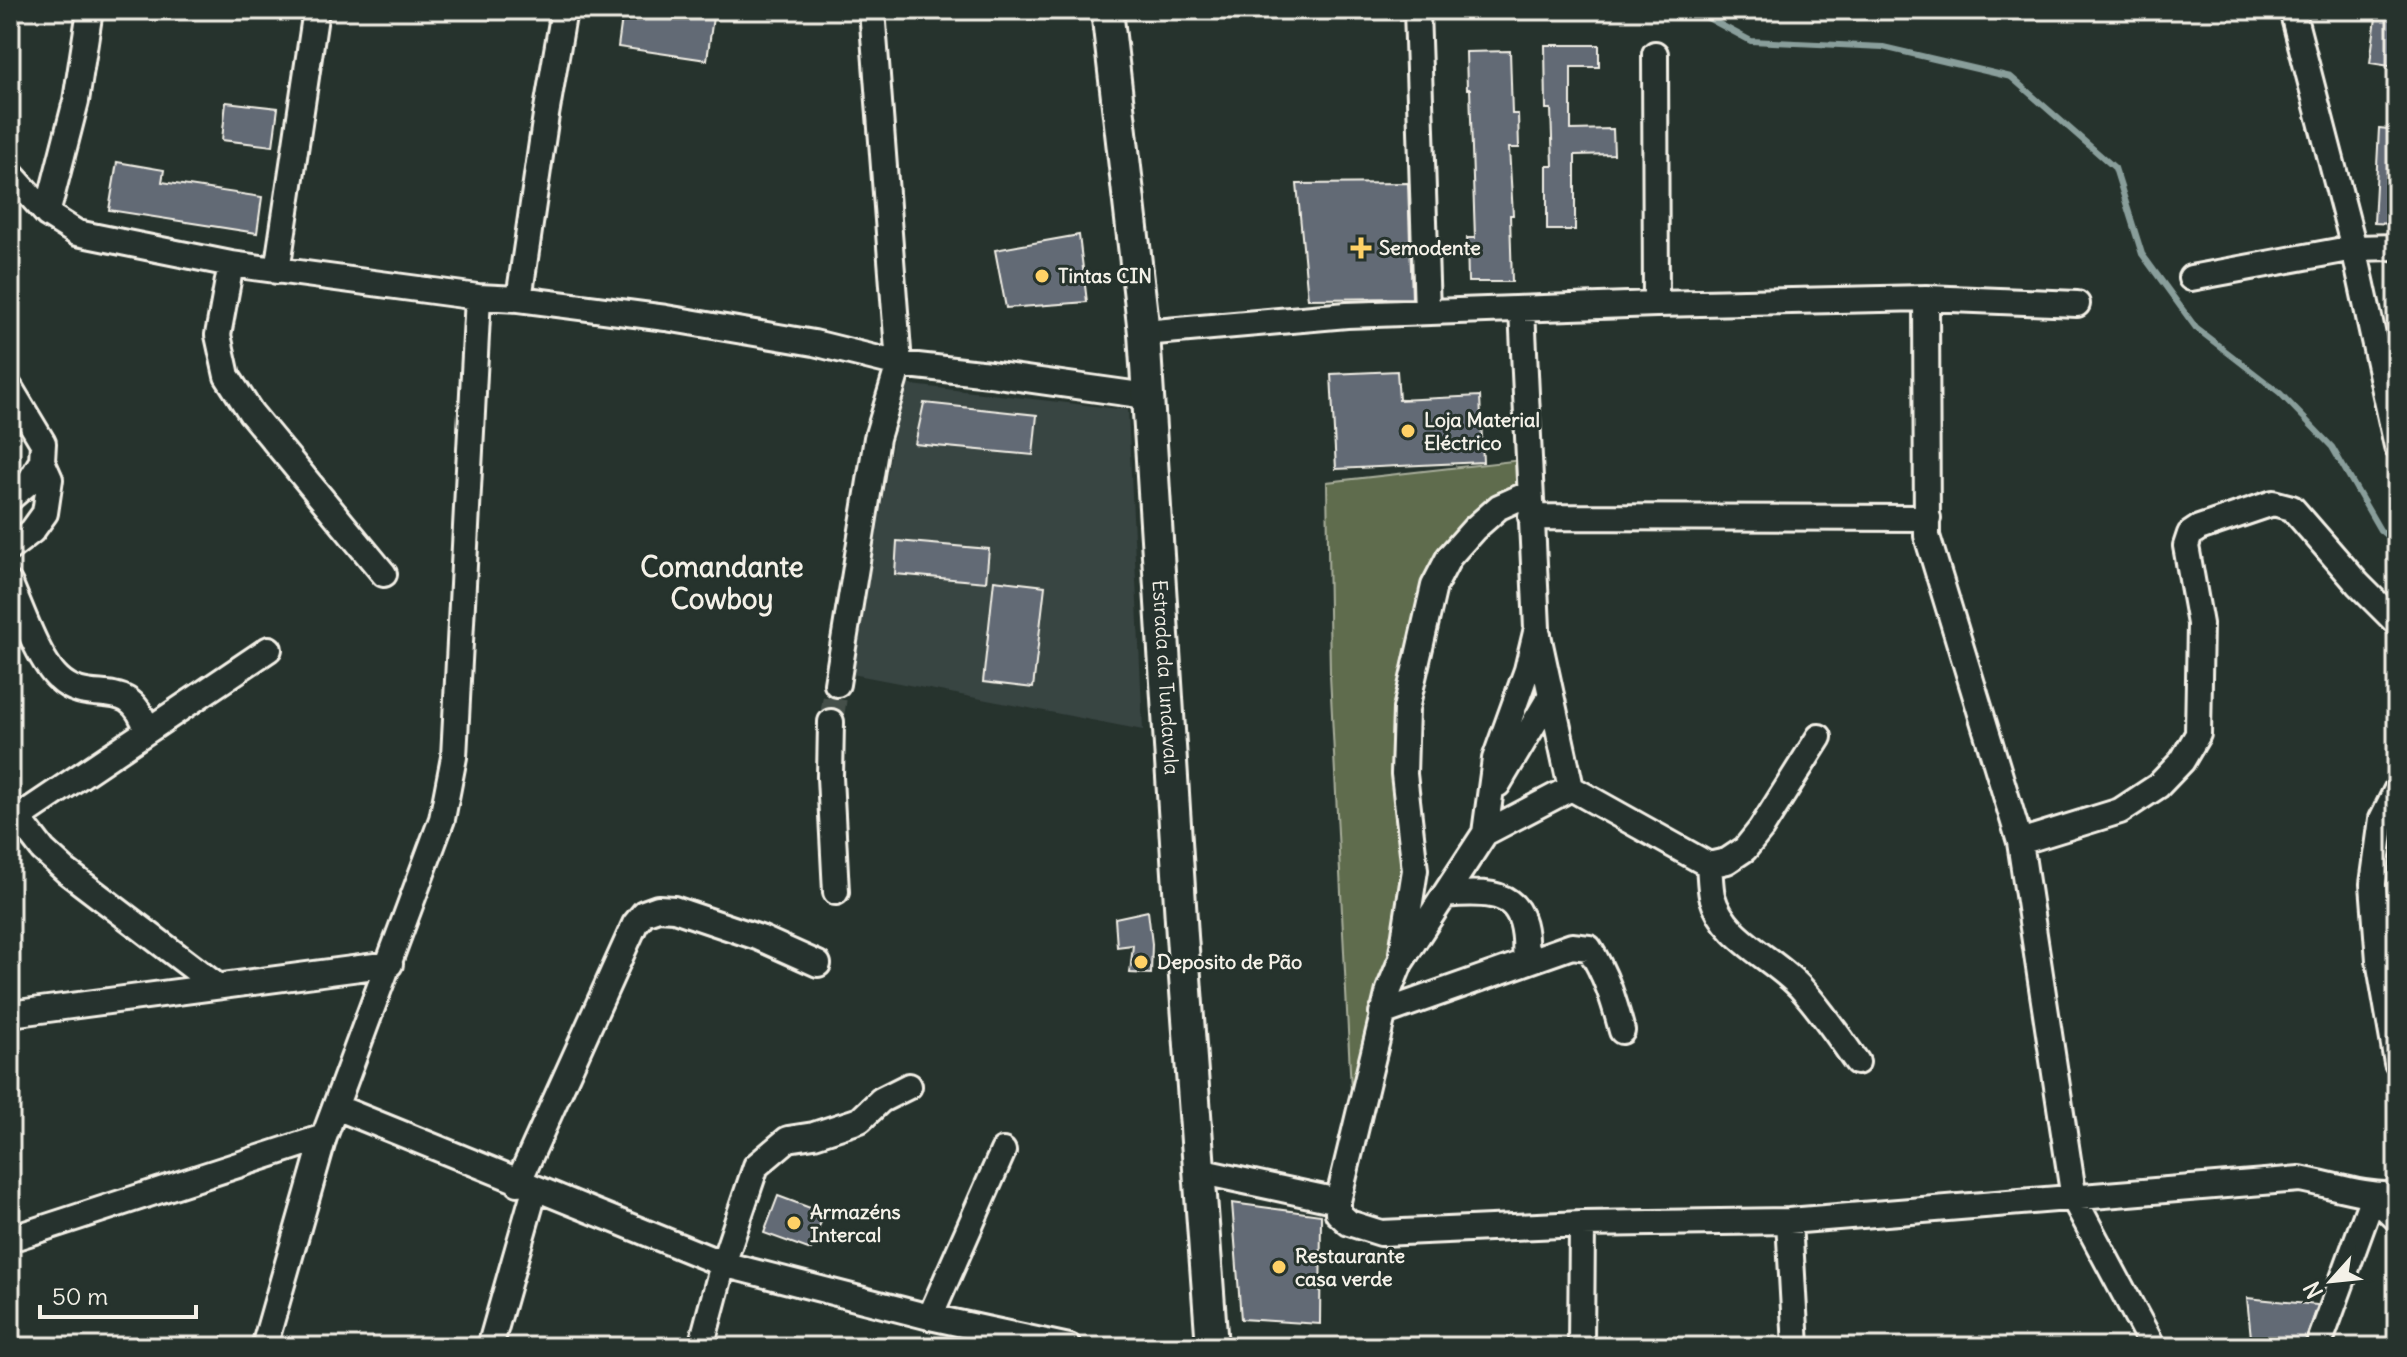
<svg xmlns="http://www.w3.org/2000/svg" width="2407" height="1357" font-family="Delius,sans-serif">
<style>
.built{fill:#384442}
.green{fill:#5e6c4e;stroke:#a9ae9b;stroke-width:2}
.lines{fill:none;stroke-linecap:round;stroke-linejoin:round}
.stream{stroke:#899e9b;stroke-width:6}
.building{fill:#626a74;stroke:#f4f1e8;stroke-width:2}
.minor-tunnel{stroke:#455049;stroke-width:24;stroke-dasharray:24 12;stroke-linecap:butt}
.minor-casing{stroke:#f4f1e8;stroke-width:30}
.major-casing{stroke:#f4f1e8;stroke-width:36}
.minor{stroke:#26332d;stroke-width:24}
.major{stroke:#26332d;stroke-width:30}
.poi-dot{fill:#ffd166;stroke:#26332d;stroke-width:3}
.labels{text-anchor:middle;stroke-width:6;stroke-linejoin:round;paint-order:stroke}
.poi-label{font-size:20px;font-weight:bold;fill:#f4f1e8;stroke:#26332d;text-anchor:start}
.street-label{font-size:20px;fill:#f4f1e8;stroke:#26332d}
.district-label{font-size:28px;font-weight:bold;fill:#f4f1e8;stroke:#26332d}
</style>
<rect width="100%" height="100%" fill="#26332d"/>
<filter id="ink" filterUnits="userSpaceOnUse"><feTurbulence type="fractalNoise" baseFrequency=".0125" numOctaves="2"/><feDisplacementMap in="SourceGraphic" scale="16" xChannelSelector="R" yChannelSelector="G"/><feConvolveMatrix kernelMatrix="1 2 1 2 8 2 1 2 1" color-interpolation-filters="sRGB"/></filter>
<g filter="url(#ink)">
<!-- built -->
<path class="built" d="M903,384l225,26 15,320 -291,-56z"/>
<!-- green -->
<path class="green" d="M1521,460l4,26 -104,105 -14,257 -18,126 -37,136 -22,-435 -3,-193z"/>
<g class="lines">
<!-- stream -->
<path class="stream" d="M1693,10l58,31 132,6 128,30 104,91 27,86 54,74 84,65 52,54 48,83 17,14"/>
</g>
<!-- building -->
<path class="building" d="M623,10h91l-7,50 -89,-13z
M2377,10h20v57l-27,-4z
M1545,45h54v22h-28v63l42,-1 1,25 -39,1v75h-28v-64h6l-2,-57h-5z
M1510,51l2,63h6l1,34h-10l4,67h-3l2,67h-44l-1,-44h8l-5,-149h-3l-1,-37z
M226,102l52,6 -5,38 -51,-6z
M2379,128l18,2v60l-4,34 -19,-1z
M117,162l47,8 -2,12 100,15 -5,36 -148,-23z
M1408,183l4,115 -104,1 -11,-115z
M1079,235l8,67 -81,6 -11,-58z
M1397,371l2,29 81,-4 3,66 -147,7 -5,-95z
M924,403l113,12 -4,40 -118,-11z
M897,541l92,8 -3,33 -91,-8z
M994,580l51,6 -12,102 -50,-6z
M1148,911l4,33 -1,30 -21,-1 3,-28 -16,2 -2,-29z
M778,1196l46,17 -13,37 -47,-17z
M1232,1203l89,12 -1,109 -79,-5z
M2247,1298l71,7 -15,42h-51z"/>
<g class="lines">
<!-- minor-tunnel -->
<path class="minor-tunnel" d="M831,722l6,-38"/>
<!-- minor casing -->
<g class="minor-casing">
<path id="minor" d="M1417,10l10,301
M2292,10l62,238 43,198
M1655,54l1,250
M10,173l37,41 30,19 154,31 247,33 41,2 147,19 148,25 85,21 91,10 157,22
M47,214l29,-113 14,-91
M231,264l-13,71 9,41 24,37 133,161
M277,271l39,-261
M2191,278l163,-30 43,-1
M1926,298l1,238 93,306 54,357 79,148
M519,299l27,-184 18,-105
M1522,309l15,319 -10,42 -32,89 -10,74 -85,130 -11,27 -51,211v12l11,10 32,10 201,-9 207,-3 511,-42c33,6 64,18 97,16
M1144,333l203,-18 309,-11 270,-6 151,6
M10,388l33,55 -1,18 8,18 -5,34 -13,18 -22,17
M10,498l20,-17 12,-20
M1531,517l397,1
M10,584c11,25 29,77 48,94 33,32 71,-6 89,52
M1538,635l33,153 138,77 18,-4 18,-12 16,-20 58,-92
M837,684l40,-246 22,-74 -27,-354
M831,722l-1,55 6,115
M1498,784l53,-89
M2397,789l-15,30 -9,65 6,76 18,103
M10,807l33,43 23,21 151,115
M18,818l251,-169
M1485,833l86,-45
M2020,842l100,-31 38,-25 24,-25 16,-27 2,-110 -14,-78 4,-12 9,-6 74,-25 19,5 66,76 39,39
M1709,865c1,10 1,21 3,31 12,44 61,61 89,92 21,23 38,49 56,74
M1445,895c60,-6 84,2 80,67
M1402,953l13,-83 -11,-96 2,-65 28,-123 15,-29 25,-28 25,-22 31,-14
M1382,1013l190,-67 17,2c17,26 25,53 33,83
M10,1014l380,-50
M336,1107l387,157 207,53 139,30
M1198,1171l140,30
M518,1183l117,-259 9,-11 14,-5 16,1 86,29 58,26
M2373,1196l24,23
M1789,1221l7,126
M10,1239l314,-102
M930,1317l73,-166
M264,1347l60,-210 118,-318 12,-62 24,-460
M490,1347l45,-158
M701,1347l22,-83 33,-98 32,-27 26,-4 46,-15 21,-20 28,-14
M1581,1347l1,-123
M2318,1347l55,-151"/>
</g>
<!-- major casing -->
<g class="major-casing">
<g id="major">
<path id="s1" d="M1107,10l37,323 38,603 30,411"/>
</g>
</g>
<!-- minor -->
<use href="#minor" class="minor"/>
<!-- major -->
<use href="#major" class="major"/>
</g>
</g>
<!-- markers -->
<g class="poi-dot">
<path d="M1357 236h8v8h8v8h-8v8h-8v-8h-8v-8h8z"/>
<circle cx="1042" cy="276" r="8"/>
<circle cx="1408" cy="431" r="8"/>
<circle cx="1141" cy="962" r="8"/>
<circle cx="794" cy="1223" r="8"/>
<circle cx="1279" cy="1267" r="8"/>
</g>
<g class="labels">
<!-- poi labels -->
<g class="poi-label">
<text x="1379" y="255">Semodente</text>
<text x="1058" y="283">Tintas CIN</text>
<text x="1424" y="427">Loja Material<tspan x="1424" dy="23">Eléctrico</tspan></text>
<text x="1157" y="969">Deposito de Pão</text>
<text x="810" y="1219">Armazéns<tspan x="810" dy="23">Intercal</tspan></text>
<text x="1295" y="1263">Restaurante<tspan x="1295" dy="23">casa verde</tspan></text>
</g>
<!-- street labels -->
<g class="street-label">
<text dy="7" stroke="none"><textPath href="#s1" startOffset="670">Estrada da Tundavala</textPath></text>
</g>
<!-- district labels -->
<g class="district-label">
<text x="722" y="577">Comandante<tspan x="722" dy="32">Cowboy</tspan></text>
</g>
</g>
<!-- margin -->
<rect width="2407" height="1357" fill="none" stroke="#26332d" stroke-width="40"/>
<rect x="20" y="20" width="2367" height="1317" fill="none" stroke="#f4f1e8" stroke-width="3" filter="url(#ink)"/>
<!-- north arrow -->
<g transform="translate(2331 1281) rotate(243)" stroke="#26332d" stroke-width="6" paint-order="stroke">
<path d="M0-6L14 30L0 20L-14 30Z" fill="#f4f1e8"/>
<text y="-12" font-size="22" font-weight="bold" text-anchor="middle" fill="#f4f1e8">N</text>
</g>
<!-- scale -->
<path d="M40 1305v12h156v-12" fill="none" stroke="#f4f1e8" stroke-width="4"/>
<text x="52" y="1305" font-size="24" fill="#f4f1e8" stroke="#26332d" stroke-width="6" paint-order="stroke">50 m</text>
</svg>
